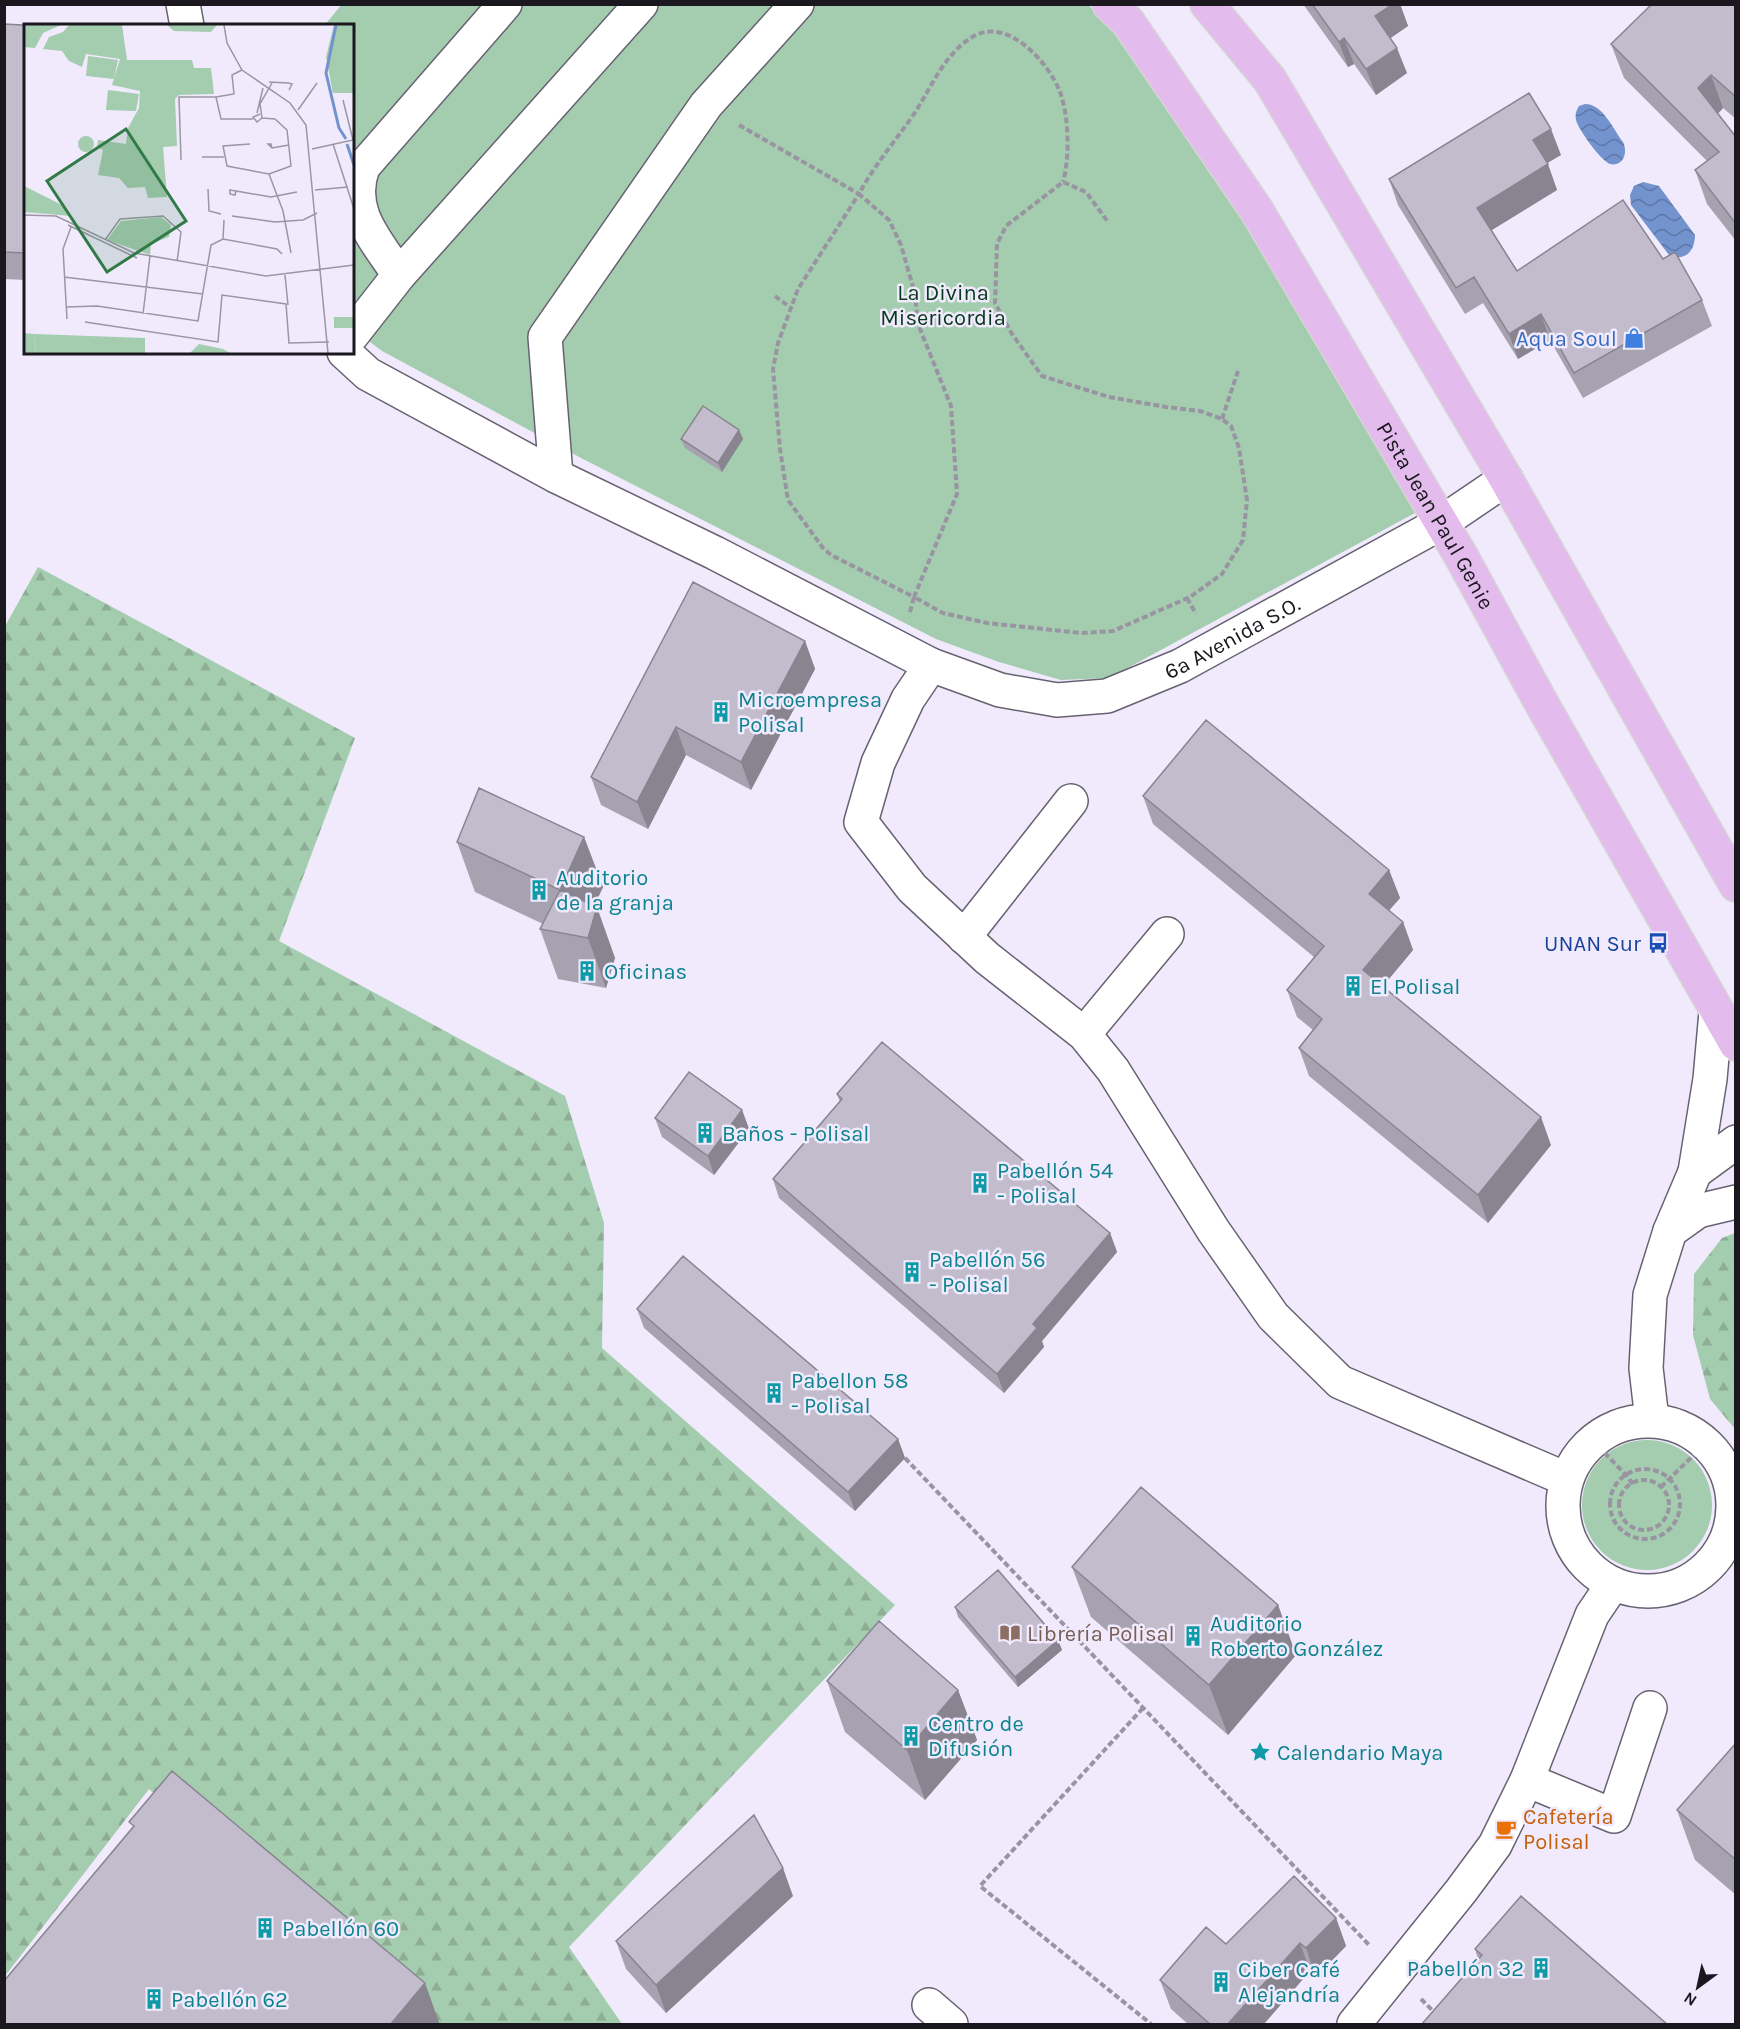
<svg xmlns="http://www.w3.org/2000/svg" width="1740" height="2029" font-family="Karla,sans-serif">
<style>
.green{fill:#a4ccae}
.forest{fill:url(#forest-firs)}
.water{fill:url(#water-waves)}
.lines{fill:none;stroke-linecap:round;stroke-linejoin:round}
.minor-casing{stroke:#676271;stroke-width:36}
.major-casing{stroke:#d6d5d6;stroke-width:36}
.path{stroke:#9894a1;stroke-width:4;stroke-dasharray:6 3;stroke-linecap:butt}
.minor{stroke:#fff;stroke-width:33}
.major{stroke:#e3bbec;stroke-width:33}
.wall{fill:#a7a2b0}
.shaded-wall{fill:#888490}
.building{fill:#c2bccd;stroke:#888490;stroke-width:1.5}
.labels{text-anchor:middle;stroke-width:5;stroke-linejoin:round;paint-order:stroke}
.park-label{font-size:22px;fill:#06391b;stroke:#f0eafc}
.shop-label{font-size:22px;fill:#366cbe;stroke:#f0eafc;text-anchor:end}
.street-label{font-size:22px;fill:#1a181e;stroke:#f0eafc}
.culture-label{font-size:22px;fill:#0d838f;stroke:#f0eafc;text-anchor:start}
.transit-label{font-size:22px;fill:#164399;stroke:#f0eafc;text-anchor:end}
.education-label{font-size:22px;fill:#785e54;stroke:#f0eafc;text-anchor:start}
.food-label{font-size:22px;fill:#c56008;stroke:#f0eafc;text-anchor:start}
.inset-river{fill:none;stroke:#7293cd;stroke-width:3}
.inset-road{fill:none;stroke:#9a96a3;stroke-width:1.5}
.view{fill:#327a47;fill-opacity:0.15;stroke:#327a47;stroke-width:3}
.inset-edge{fill:none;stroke:#1a181e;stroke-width:3}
</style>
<defs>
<pattern id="forest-firs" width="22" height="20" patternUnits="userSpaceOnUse" patternTransform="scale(1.5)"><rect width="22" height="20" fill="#a4ccae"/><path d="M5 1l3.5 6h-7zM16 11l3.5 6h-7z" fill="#8dae95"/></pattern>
<pattern id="water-waves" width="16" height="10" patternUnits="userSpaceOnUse" patternTransform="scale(1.5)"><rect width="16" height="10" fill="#7293cd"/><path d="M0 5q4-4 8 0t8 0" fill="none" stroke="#5d77a6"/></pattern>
</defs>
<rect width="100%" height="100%" fill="#f0eafc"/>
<!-- green -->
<path class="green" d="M342,4l746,1 29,25 144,203 154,280 -306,165 -48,2 -62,-18 -63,-23 -353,-180 -201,-108 -29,-22 -1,-303h-28z
M1582 1505a65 65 0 1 1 130 0a65 65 0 1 1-130 0Z"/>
<!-- forest -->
<path class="forest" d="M38,567l317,171 -76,203 286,155 39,127 -2,125 293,257 -326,342 53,77h-216l-257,-235 -144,187 -1,-1348z
M1735,1233h1l-1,196 -25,-30 -17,-64 1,-61 28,-36z"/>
<!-- water -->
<path class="water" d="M1585,104c18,0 28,25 38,38 5,10 1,25 -13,22 -9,-3 -32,-35 -34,-44 -1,-6 0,-9 3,-14z
M1643,182l16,4 36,49c0,16 -10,27 -26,20l-38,-50 -1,-10 4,-9z"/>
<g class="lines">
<!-- minor casing -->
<g class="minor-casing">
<g id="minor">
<path d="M183,4l4,22"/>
<path d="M399,275c-23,-35 -52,-64 -36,-108l142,-163"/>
<path d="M352,335l47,-60 242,-271"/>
<path id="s1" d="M344,352l24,22 188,102 159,77 216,112 69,25 57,10 50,-4 73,-30 261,-143 65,-44"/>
<path d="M556,476l-11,-139 161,-232 91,-101"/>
<path d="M931,665l-23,34 -30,64 -17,59 51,66 75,70 97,76 29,36 100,160 60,86 67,66 226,97"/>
<path d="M964,937l107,-136"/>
<path d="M1084,1034l83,-100"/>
<path d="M1695,1172l15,-93 6,-67"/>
<path d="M1670,1231l28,-20 38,-9"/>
<path d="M1652,1420l-6,-52 4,-73 20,-64 25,-59 41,-30"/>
<circle cx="1648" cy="1506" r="85"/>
<path d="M1527,1780l87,36 36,-108"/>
<path d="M929,2005l22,19"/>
<path d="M1354,2024l107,-133 34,-46 32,-65 65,-165 21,-31"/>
</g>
</g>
<!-- major casing -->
<g class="major-casing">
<g id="major">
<path id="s2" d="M1109,4l19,18 129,189 204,345 82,150 193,338"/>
<path d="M1207,4l63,76 236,399 230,406"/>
</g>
</g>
<!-- path -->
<path class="path" d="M739,125l120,69 -61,95 -20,54 -5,26 7,80 8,51 35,48 8,7 83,42 43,-103 -6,-88 -33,-82 -3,-30 -14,-49 -12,-25 -30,-26c16,-30 38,-55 57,-83 17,-27 29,-58 58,-75 34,-19 75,27 86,56 9,24 10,65 3,90
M775,296l16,12
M1222,419l16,-48
M1187,598l9,16
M910,612l4,-15 29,16 44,10 94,10 32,-2 77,-34 32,-23 21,-34 4,-40 -8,-52 -8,-22 -9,-7 -22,-8 -34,-4 -57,-10 -67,-21 -30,-42 -17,-31 2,-59 9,-18 57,-44 23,10 22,30
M1592,1440l34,35 7,9
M905,1458l465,488
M1610 1504a35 35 0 1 1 70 0a35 35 0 1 1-70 0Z
M1619 1505a25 25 0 1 1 50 0a25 25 0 1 1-50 0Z
M1661,1487l45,-44
M1143,1708l-163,178 171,138
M1421,1999l14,14"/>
<!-- minor -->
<use href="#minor" class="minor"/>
<!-- major -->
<use href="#major" class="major"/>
</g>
<!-- wall -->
<path class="wall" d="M1303,4h97l8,22 -18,12 17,35 -31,22 -22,-31 -6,3z
M1736,4v115l-13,-11 -5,6 18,23v104l-29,-37 -12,-34 12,-9 -83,-83 -13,-34z
M4,24l22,2v254l-22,-1z
M1561,155l-14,8 10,27 -65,40 25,41 146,-12 39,41 10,26 -129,72 -33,-58 -32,19 -35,-56 -18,11 -67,-109 -9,-26z
M739,430l4,9 -21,33 -37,-24 -4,-9z
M805,641l10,28 -64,121 -65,-35 -38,74 -47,-24 -10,-28z
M1143,796l246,74 11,28 -11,12 14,12 10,28 -30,36 168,159 -63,78 -179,-147 -10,-28 14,-18 -16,-13 -10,-27 27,-33 -161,-133z
M584,837l19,50 -9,19 21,52 -9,30 -48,-9 -18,-50 3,-5 -68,-32 -18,-50z
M837,1094l273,139 7,19 -75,89 2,6 -40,46 -225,-195 -6,-19 67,-77z
M742,1110l7,19 -35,46 -52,-38 -7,-19z
M637,1309l261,130 7,19 -50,53 -211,-183z
M1072,1567l206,38 18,50 -68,80 -137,-118z
M955,1607l103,33 4,10 -44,37 -60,-70z
M827,1681l131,9 19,50 -52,60 -80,-68z
M1736,1743v152l-41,-35 -18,-50z
M793,1896l-127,117 -40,-44 -10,-28z
M1336,1918l10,28 -30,31 -6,-6 -47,54h-74l-18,-16 -11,-29 66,-36z
M1475,1949l193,76 -190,-66z"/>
<!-- shaded-wall -->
<path class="shaded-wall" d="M1393,4h7l8,22 -23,16 -10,-26z
M1344,38l10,26 -6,3 -9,-25z
M1397,48l10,25 -31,22 -10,-26z
M1711,75l12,33 -13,13 -12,-33z
M1551,129l10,26 -19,11 -9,-26z
M1548,164l9,26 -70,43 -10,-25z
M1541,314l9,26 -32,19 -9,-25z
M739,430l4,9 -21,33 -4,-9z
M805,641l10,28 -64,121 -10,-28z
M676,727l10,28 -38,74 -11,-27z
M584,837l19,50 -23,49 -20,-46z
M1389,870l11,28 -21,24 -10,-28z
M597,907l18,51 -9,30 -18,-50z
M1403,922l10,28 -40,48 -10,-28z
M742,1110l7,19 -35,46 -6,-19z
M1541,1117l10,28 -63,78 -10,-28z
M1110,1233l7,19 -75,89 2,6 -40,46 -7,-19 36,-50z
M898,1439l7,19 -50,53 -7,-19z
M1278,1605l18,50 -68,80 -19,-50z
M1058,1640l4,10 -44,37 -3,-10z
M958,1690l19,50 -52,60 -18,-50z
M783,1868l10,28 -127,117 -10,-28z
M1336,1918l10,28 -30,31 -10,-29z
M1300,1943l10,28 -47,54h-36z
M425,1983l15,42h-50z"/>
<!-- building -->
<path class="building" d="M1312,4h81l-18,12 22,32 -31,21 -22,-31 -5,4z
M1652,4h84v93l-25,-22 -13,13 38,49v87l-41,-54 24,-18 -108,-108z
M4,24l36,2h-14v227l-22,-1z
M1529,93l22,36 -18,11 15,24 -71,44 40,63 106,-71 40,59 12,-7 27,48 -128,73 -33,-59 -32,20 -35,-57 -18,11 -67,-109z
M703,406l36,24 -21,33 -37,-24z
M693,582l112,59 -64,121 -65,-35 -39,75 -46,-25z
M1206,720l183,150 -20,24 34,28 -40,48 178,147 -63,78 -179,-147 23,-29 -35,-29 37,-44 -181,-150z
M479,788l105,49 -24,53 -103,-48z
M560,890l37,17 -9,31 -48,-9z
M882,1042l228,191 -77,91 4,4 -40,46 -224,-195 69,-80 -5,-5z
M689,1072l53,38 -34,46 -53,-38z
M683,1256l215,183 -50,53 -211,-183z
M1141,1487l137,118 -69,80 -137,-118z
M998,1570l60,70 -43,37 -60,-70z
M879,1621l79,69 -51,60 -80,-69z
M1736,1743v117l-59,-50z
M172,1771l253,212 -35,42h-386v-44l130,-155 -5,-4z
M754,1815l29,53 -127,117 -40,-44z
M1294,1876l42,42 -30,30 -6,-5 -73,82h-16l-51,-45 46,-53 20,17z
M1521,1896l147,129h-247l61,-70 -7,-6z"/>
<!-- icons -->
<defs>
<g id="shop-bare" transform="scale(1.62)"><path d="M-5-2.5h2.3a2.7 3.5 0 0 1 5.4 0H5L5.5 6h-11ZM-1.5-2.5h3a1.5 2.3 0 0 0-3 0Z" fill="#3f7fe0" stroke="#f0eafc" stroke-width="2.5" paint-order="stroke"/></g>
<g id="building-bare" transform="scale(1.62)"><path d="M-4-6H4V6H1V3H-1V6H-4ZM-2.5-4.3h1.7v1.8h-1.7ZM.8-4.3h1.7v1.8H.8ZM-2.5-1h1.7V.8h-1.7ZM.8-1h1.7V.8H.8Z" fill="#0f9aa8" stroke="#f0eafc" stroke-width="2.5" paint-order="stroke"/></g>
<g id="bus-bare" transform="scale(1.62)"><path d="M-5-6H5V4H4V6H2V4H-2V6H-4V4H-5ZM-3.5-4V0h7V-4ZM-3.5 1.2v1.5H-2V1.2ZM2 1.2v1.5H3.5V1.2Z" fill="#1a4fb4" stroke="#f0eafc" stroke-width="2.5" paint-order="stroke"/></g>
<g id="library-bare" transform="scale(1.62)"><path d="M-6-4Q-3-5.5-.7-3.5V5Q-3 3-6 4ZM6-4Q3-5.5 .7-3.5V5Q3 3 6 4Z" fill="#8d6e63" stroke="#f0eafc" stroke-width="2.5" paint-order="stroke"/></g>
<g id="sight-bare" transform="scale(1.62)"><path d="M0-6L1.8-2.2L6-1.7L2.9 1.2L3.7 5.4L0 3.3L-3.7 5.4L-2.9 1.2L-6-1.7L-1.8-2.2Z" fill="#0f9aa8" stroke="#f0eafc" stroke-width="2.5" paint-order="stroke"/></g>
<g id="cafe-bare" transform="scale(1.62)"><path d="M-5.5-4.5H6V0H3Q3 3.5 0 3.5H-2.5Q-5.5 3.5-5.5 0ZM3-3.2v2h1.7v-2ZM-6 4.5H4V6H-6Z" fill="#e8710a" stroke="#f0eafc" stroke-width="2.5" paint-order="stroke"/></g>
</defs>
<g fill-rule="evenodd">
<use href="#shop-bare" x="1634" y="338"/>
<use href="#building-bare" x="721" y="712"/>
<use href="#building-bare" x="539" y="890"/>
<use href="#bus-bare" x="1658" y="943"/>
<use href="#building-bare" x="587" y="971"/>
<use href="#building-bare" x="1353" y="986"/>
<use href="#building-bare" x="705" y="1133"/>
<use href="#building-bare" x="980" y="1183"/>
<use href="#building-bare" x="912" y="1272"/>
<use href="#building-bare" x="774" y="1393"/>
<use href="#library-bare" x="1010" y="1633"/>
<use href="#building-bare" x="1193" y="1636"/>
<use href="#building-bare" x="911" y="1736"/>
<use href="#sight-bare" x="1260" y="1752"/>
<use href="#cafe-bare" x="1506" y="1829"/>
<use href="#building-bare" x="265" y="1928"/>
<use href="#building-bare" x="1541" y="1968"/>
<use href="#building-bare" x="1221" y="1982"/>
<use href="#building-bare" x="154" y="1999"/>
</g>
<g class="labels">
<!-- park labels -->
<g class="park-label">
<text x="943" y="300">La Divina<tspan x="943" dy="25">Misericordia</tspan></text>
</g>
<!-- shop labels -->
<g class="shop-label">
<text x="1617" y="346">Aqua Soul</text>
</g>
<!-- street labels -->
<g class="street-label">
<text dy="8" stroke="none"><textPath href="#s2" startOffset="608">Pista Jean Paul Genie</textPath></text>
<text dy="8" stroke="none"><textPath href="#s1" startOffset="986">6a Avenida S.O.</textPath></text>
</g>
<!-- culture labels -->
<g class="culture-label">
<text x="738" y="707">Microempresa<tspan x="738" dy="25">Polisal</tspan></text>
<text x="556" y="885">Auditorio<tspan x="556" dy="25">de la granja</tspan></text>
<text x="604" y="979">Oficinas</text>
<text x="1370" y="994">El Polisal</text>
<text x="722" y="1141">Baños - Polisal</text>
<text x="997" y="1178">Pabellón 54<tspan x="997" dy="25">- Polisal</tspan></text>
<text x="929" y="1267">Pabellón 56<tspan x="929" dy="25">- Polisal</tspan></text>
<text x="791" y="1388">Pabellon 58<tspan x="791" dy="25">- Polisal</tspan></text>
<text x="1210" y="1631">Auditorio<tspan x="1210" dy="25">Roberto González</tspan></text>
<text x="928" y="1731">Centro de<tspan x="928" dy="25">Difusión</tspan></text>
<text x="1277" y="1760">Calendario Maya</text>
<text x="282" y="1936">Pabellón 60</text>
<text x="1524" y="1976" text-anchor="end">Pabellón 32</text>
<text x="1238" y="1977">Ciber Café<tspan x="1238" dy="25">Alejandría</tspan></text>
<text x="171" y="2007">Pabellón 62</text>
</g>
<!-- transit labels -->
<g class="transit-label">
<text x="1641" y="951">UNAN Sur</text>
</g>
<!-- education labels -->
<g class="education-label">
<text x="1027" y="1641">Librería Polisal</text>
</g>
<!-- food labels -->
<g class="food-label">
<text x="1523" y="1824">Cafetería<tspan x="1523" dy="25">Polisal</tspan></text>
</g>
</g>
<!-- overview -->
<g transform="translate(24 24)">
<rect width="330" height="330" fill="#f0eafc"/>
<path d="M143,1h50l-6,7 -37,-1zM310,1h20v68h-21l-7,-36zM64,32l30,4 -4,19 -28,-3zM84,66l31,4 -3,17 -30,-1zM54 120a8 8 0 1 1 16 0a8 8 0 1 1-16 0ZM137,193l10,8 -2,12 -18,7 -1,11 -43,-15 14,-19zM310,293h20v11h-20zM10,310l111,4v15h-109zM175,320l24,5 7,4h-40z" fill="#a4ccae"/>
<path d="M0,1h37l-18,8 -8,15 -11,-1zM45,1h53l5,35h65l2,8h17l3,26 -35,1 -4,4 2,47 -14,1 4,50 -19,1 -3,-11 -17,1 -9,-10 -21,-3 5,-25 -6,-3 1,-7 28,4 2,-16 11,-20 1,-17 -28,-6 8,-26 -34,-5 -4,13 -13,-6 -7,-10 -19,-2 6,-12 14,-5zM330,57v12h-21l-2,-11zM0,162l36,18 11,12 -47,-4zM0,309l10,1 2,19h-12z" fill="#a4ccae"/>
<path class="inset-river" d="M312,1l-10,48 13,55 7,11M323,120l7,21"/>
<path class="inset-road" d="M200,1l3,18 15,27 48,33 16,22 22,228M245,58l19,1 4,1 -3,6M192,73l18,-3 -2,-19 10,-5M274,86l19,-27M233,89l6,-25M236,90l-7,3 4,5 5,-4 -2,-14 12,-21M226,120l-27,2 4,20 42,8 22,-8 -4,-36 -12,-11 -13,-1M309,120l21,65M248,124l-4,-4h3l1,4 17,-3M288,125l41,-9 -10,-40M178,133h22M157,136l-2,-63h37l5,22h32M245,150l14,37 8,42M184,165l1,22 12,3M206,166l6,1 -1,4 -5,-1zM291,166l33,-3M212,167l35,6 26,-5M0,191l32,1 78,37 132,23 88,-11M208,192l43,6 28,-2 14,-7M44,201l69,33M199,215l1,-19M81,216l15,-21 43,-3 18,16 -4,30M261,251l3,30M40,253l139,17M43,283l30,-1 101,15 13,-76 12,-6 54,10 5,5M119,290l7,-58M43,295l-4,-70 8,-22M61,298l133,20 4,-47 64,9 3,39 40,-1"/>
<path class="view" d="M102,105l60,92 -79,51 -60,-91z"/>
<rect width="330" height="330" class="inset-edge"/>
</g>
<!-- border -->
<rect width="1740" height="2029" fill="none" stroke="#1a181e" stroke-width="12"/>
<!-- north arrow -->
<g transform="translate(1698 1987) rotate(213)" stroke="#f0eafc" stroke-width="4.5" paint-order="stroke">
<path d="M0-4.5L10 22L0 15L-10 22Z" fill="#1a181e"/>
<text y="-9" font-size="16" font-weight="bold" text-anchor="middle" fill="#1a181e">N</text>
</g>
</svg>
